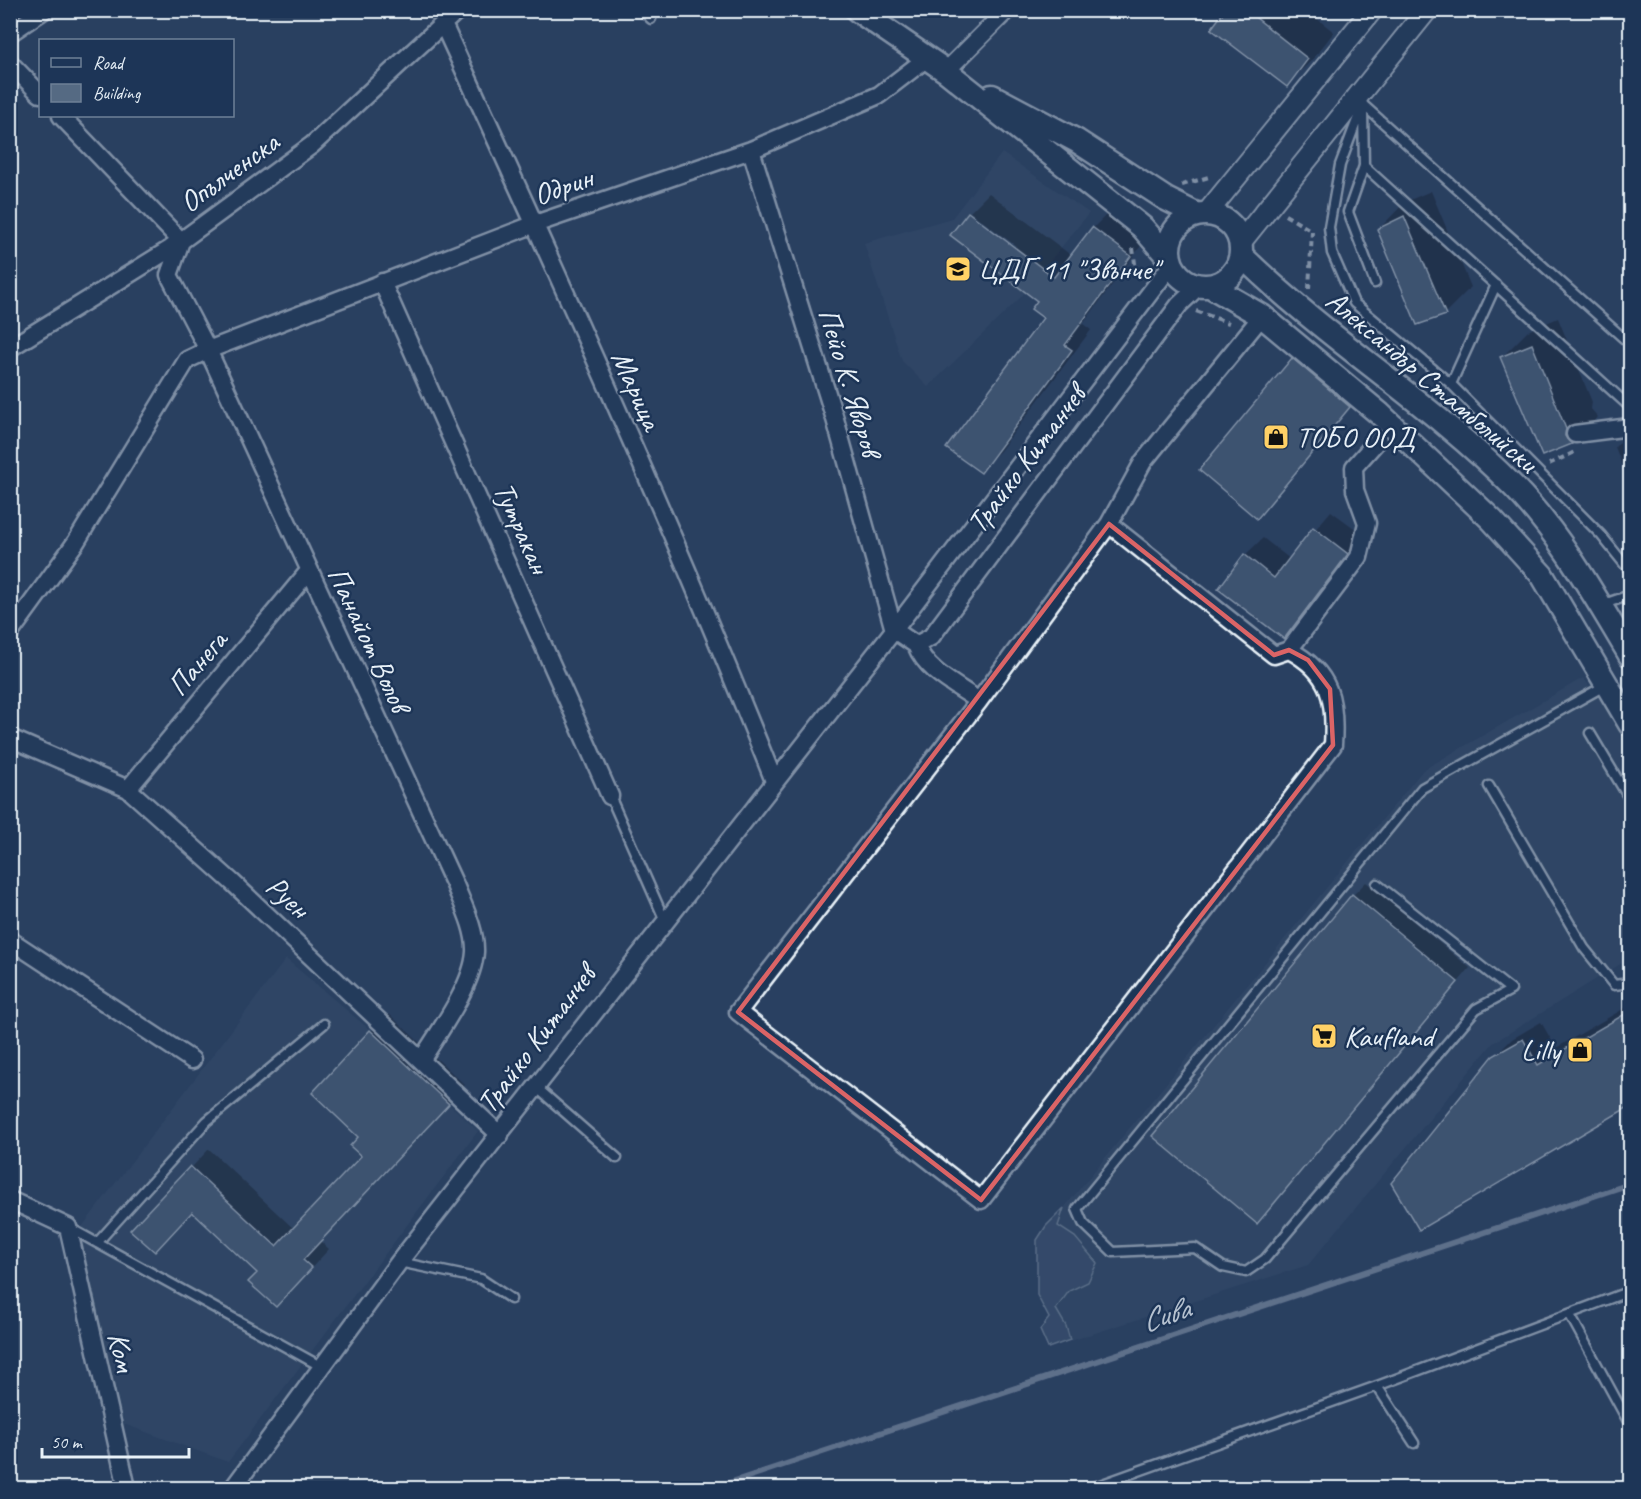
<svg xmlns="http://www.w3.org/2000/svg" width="1641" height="1499" font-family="Caveat,sans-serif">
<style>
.built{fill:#364d6b}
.green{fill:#415774;stroke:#94a4b6;stroke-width:1.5}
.shadow{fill:#0007}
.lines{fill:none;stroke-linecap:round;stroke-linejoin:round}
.stream{stroke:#9dabbd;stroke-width:6}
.building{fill:#556a83;stroke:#e8f1f8;stroke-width:1.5}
.service-casing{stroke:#e8f1f8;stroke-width:13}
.minor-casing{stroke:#e8f1f8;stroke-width:21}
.tertiary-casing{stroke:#e8f1f8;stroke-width:24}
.secondary-casing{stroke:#e8f1f8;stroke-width:27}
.path{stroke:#e8f1f8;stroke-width:4;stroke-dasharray:6 4.5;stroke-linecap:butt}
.service{stroke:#1d3557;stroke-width:8}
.minor{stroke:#1d3557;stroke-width:16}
.tertiary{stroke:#1d3557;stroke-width:20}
.secondary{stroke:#1d3557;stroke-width:22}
.marked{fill:none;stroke:#db6466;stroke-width:4.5;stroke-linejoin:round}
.labels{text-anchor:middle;stroke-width:5;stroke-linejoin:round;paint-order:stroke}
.street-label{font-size:30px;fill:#e8f1f8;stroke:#1d3557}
.poi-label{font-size:30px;fill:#e8f1f8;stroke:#1d3557;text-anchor:start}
.water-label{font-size:32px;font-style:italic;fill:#b6c2d0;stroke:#1d3557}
</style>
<rect width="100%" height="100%" fill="#294061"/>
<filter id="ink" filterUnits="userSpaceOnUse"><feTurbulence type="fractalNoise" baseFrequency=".0167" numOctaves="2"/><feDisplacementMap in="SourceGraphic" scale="12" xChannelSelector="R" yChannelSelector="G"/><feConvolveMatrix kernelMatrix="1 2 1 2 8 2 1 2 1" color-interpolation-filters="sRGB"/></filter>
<g filter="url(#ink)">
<!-- built -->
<path class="built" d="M1002,153l87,60 -67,83 -94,91 -26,-26 -38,-118 88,-25z
M1583,678l19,23 28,48v209l-137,85 -185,222 -260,83 -8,-18 9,-12 -12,-23v-55l9,-14 18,-18 359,-438z
M286,959l84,71 108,101 -250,331 -104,-38 -45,-193z"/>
<!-- green -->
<path class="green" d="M1064,1208l-6,18 17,11 22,26 -9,19 -19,9 -13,18 10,17 4,14 -22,8 -8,-18 9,-12 -12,-23v-55l9,-14z"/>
<!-- shadow -->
<path class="shadow" d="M1126,10h10l-5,5z
M1227,10h79l28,22 -21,27 -27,26z
M1431,191l40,96 -26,26 -66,-84 26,-27z
M989,193l83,63 21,-28 20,-20 36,27 -66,89 8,6 -91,121 -20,20 65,-153 -31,-70 2,-2 -46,-34z
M1558,318l34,84 -1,7 7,8 -27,26 -28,11 -41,-97 26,-26z
M1310,341l57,47 -110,129 36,-158z
M1630,432v53l-15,-38z
M1331,511l34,25 -63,83 -18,18 -39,-82 18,-17 27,21z
M1366,882l104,86 -213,254 96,-327z
M1630,1005v99l-210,124 74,-171 18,-18 29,-17 15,26z
M389,1014l76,71 -145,156 9,8 -36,39 -34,-15 -66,-62 -60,19 76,-81 85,80 69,-73 -3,-19 11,-106z"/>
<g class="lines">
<!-- stream -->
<path class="stream" d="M714,1488l916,-304"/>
</g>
<!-- building -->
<path class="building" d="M1225,10h21l62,49 -21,28 -76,-58z
M968,212l86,65 38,-50 39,29 -66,89 7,5 -91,123 -35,-25 97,-130 -12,-9 6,-8 -87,-66z
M1404,216l42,99 -29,10 -40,-96z
M1532,344l34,85 -1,7 7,8 -30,12 -42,-99z
M1292,358l58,49 -93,112 -58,-49z
M1313,527l35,27 -64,85 -66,-50 26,-35 30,24z
M1352,894l106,88 -201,242 -105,-88z
M1630,1011v95l-211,124 -28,-47 102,-127 30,-17 15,26z
M370,1030l79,74 -146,156 9,8 -36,39 -28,-25 9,-9 -65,-61 -37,40 -25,-22 60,-64 86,80 85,-90 -11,-10 8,-9 -46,-44z"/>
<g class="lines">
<!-- service casing -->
<g class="service-casing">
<path id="service" d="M642,10l9,9
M1360,102l270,242
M1363,104l-23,61 -11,62 3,26 22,50 97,81 150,151 29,36
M1363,110l1,56 -16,46 27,71
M1364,166l266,241
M1451,384l45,-99
M1601,605l29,-10
M1590,733l40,67
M1489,786l95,162 30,37 16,-2
M610,796l55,125
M1377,884l134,106 -35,19 -211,250 -19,13 -23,-5 -28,-19 -82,4 -30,-29 -6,-14 345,-421 184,-103
M536,1087l81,71
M68,1227l254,140
M97,1243l110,-122 117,-97
M399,1262l82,17 30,20
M1570,1315l60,110
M1377,1386l37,57
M1091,1488l286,-102 253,-95"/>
</g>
<!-- minor casing -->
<g class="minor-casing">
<path id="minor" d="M443,24c115,250 229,501 331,757
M10,33l34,-23
M10,63l30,31
M946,71l61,-61
M61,116l120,125 -12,34 39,75 247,535c8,20 21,45 20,67 -2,33 -35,78 -53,107
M751,150l84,269 59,211
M382,282l228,514
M1262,316l-119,146 -34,62 -130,177 -241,311 243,188 352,-455c3,-44 -2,-73 -44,-95l70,-93 8,-34 -12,-33 -1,-23 24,-27
M10,348l160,-99 142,-104 146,-135
M1575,434l55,-7
M1109,524l165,131 15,-5
M894,630l22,15 15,-8 248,-332 20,-19
M10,633l66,-91 111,-182 21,-10 327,-126 216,-74 128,-55 48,-37
M916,645c10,26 40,40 63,56
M10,738l118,51 104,93 268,253
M128,789l180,-217
M10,940l182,120
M10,1200l58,27 59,261
M233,1488l166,-226 495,-632 278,-366"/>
</g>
<!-- tertiary casing -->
<g class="tertiary-casing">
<path id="tertiary" d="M1207,213l165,-203
M1240,243l187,-233"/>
</g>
<!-- secondary casing -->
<g class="secondary-casing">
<path id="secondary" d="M857,10l89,61 196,156 27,31
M992,96l85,45 89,58 30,15
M1169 250a36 36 0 1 1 72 0a36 36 0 1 1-72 0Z
M1241,255c85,84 189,147 273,232 48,49 81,110 116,168
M1210,286l52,30 118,98 112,106 50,55 88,149"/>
</g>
<!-- path -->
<path class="path" d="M1182,185l30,-9
M1285,215l27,16
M1133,248l4,31
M1309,289l3,-58
M1196,311l33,12
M1549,464l26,-12"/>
<!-- service -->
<use href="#service" class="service"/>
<!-- minor -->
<use href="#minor" class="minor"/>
<!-- tertiary -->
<use href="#tertiary" class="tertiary"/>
<!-- secondary -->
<use href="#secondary" class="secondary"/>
</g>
</g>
<!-- marked area -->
<path d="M0 0H1641V1499H0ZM1109,524l165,131 15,-5 19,10 22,29 3,56 -352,455 -243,-188z" fill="#294061" fill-opacity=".55" fill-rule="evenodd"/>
<path class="marked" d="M1109,524l165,131 15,-5 19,10 22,29 3,56 -352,455 -243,-188z"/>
<!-- icons -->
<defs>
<g id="school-square" transform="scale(1.35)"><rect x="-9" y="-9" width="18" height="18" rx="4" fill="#ffd166" stroke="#1d3557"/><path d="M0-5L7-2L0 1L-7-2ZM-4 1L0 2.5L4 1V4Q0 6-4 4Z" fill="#111"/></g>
<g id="shop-square" transform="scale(1.35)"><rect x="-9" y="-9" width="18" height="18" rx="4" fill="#ffd166" stroke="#1d3557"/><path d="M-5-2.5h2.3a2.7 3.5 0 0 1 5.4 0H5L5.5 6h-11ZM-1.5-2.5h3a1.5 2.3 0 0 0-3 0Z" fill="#111"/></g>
<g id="supermarket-square" transform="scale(1.35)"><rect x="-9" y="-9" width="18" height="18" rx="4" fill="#ffd166" stroke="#1d3557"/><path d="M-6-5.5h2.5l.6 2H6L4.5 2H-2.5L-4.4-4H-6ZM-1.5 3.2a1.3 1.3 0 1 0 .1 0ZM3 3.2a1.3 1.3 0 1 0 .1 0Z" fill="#111"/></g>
</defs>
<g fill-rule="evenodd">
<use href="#school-square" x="958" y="269"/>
<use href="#shop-square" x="1276" y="437"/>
<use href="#supermarket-square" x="1324" y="1036"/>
<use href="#shop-square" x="1580" y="1050"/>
</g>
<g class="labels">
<!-- street labels -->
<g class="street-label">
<text transform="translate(229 172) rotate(-36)" y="10">Опълченска</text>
<text transform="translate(563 186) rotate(-19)" y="10">Одрин</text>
<text transform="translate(1432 381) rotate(40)" y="10">Александър Стамболийски</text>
<text transform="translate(850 382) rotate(73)" y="10">Пейо К. Яворов</text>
<text transform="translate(637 390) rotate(66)" y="10">Марица</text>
<text transform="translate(1026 459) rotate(-53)" y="10">Трайко Китанчев</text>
<text transform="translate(522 528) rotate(66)" y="10">Тутракан</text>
<text transform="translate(369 639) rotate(65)" y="10">Панайот Волов</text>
<text transform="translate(197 663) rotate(-50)" y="10">Панега</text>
<text transform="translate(288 897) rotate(43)" y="10">Руен</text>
<text transform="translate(536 1039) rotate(-53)" y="10">Трайко Китанчев</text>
<text transform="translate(122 1352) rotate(77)" y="10">Ком</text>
</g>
<!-- poi labels -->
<g class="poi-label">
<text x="978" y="279">ЦДГ 11 "Звънче"</text>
<text x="1296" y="447">ТОБО ООД</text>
<text x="1344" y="1046">Kaufland</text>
<text x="1560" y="1060" text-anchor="end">Lilly</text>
</g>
<!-- water labels -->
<g class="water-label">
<text transform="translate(1165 1314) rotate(-18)" y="11">Сива</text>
</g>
</g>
<!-- margin -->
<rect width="1641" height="1499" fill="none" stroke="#1d3557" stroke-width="36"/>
<rect x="18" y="18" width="1605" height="1463" fill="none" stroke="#e8f1f8" stroke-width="2" filter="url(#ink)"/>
<!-- legend -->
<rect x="39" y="39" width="195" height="78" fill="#1d3557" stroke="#6e8097" stroke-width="1.5"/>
<rect x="51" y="58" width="30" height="9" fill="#1d3557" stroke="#6e8097" stroke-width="1.5"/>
<text x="93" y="69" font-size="18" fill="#e8f1f8">Road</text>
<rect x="51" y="84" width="30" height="18" fill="#556a83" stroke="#6e8097" stroke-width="1.5"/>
<text x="93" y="99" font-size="18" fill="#e8f1f8">Building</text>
<!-- scale -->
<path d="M42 1448v9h147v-9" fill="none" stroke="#e8f1f8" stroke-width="3"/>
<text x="51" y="1448" font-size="18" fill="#e8f1f8" stroke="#1d3557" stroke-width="4.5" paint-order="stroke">50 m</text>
</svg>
